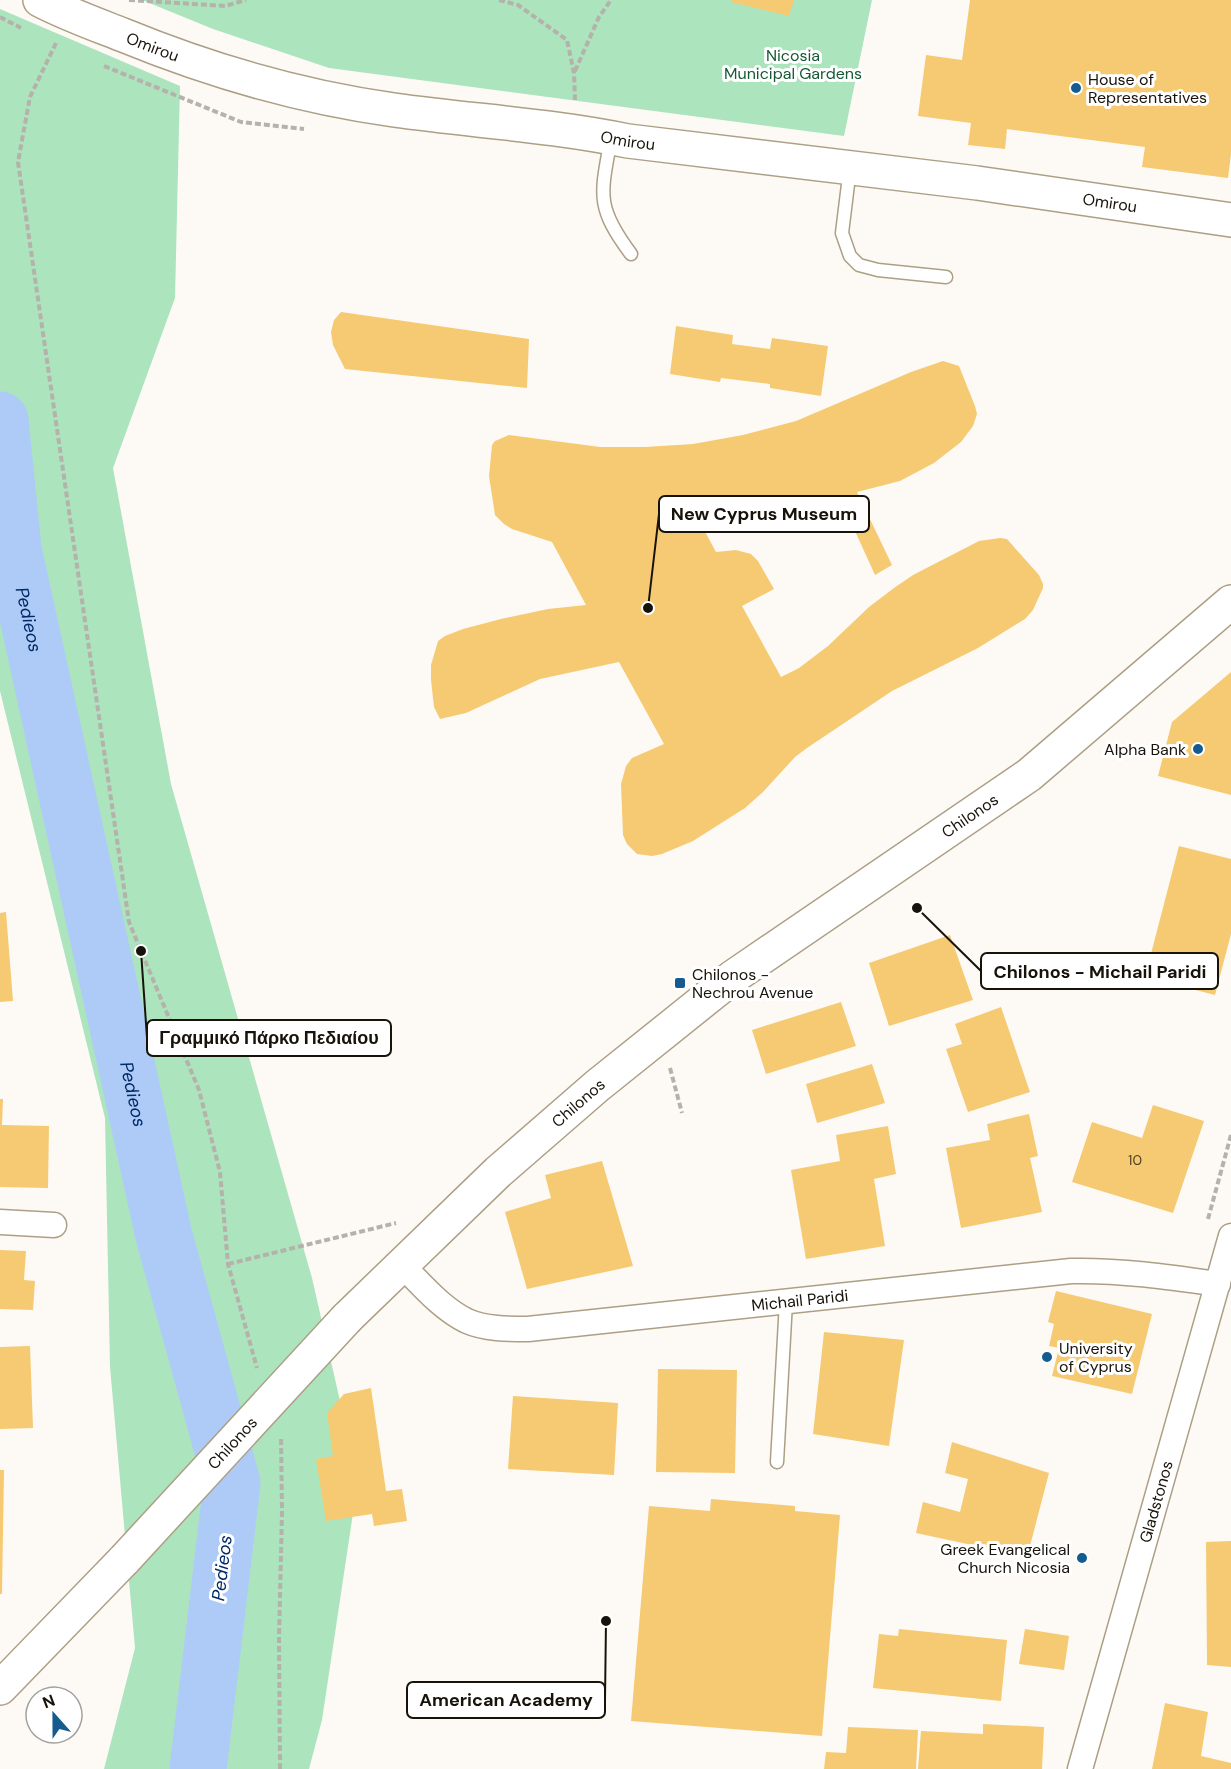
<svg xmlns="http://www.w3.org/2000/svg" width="1231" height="1769" font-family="'DM Sans',sans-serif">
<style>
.green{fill:#ace4be}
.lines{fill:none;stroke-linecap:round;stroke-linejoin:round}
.river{stroke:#aecbf8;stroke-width:57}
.building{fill:#f5ca72}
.lane-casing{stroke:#ad9f85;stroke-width:15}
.street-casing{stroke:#ad9f85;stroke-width:27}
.secondary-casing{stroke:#ad9f85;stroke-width:36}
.path{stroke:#b5b1ab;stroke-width:4;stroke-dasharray:6 3;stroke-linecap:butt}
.lane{stroke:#fff;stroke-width:12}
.street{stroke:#fff;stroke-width:24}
.secondary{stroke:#fff;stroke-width:33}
.secondary-bridge-casing{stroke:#ad9f85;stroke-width:36;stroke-linecap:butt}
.secondary-bridge{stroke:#fff;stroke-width:33}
.poi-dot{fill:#145c90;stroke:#fff;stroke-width:2}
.labels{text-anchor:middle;stroke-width:6;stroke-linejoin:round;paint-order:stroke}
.number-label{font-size:14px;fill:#4f4124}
.street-label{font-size:16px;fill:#18130a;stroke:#fff}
.park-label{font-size:16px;fill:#165834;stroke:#fff}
.poi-label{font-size:16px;fill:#18130a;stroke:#fff;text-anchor:start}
.water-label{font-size:18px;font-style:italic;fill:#002a68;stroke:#fff}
.leader{fill:none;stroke:#18130a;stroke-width:2}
.callout-dot{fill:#18130a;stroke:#fff;stroke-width:2}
.callout{fill:#fff;stroke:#18130a;stroke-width:2}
.callout-label{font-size:18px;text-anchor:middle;font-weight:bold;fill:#18130a}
</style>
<rect width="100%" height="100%" fill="#fdfaf5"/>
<!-- green -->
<path class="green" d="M142,0h730l-28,136 -515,-68 -116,-39z
M0,9l180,77 -5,212 -62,170 58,316 141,494 46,202 -36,240 -13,49h-205l31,-121 -25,-281 -5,-249 -105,-427z"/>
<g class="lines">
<!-- river -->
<path class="river" id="s1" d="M0,420l13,129 151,687 68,247 -34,286"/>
</g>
<!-- building -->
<path class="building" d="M731,0h63l-5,16 -58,-14z
M970,0h261v154l-3,24 -86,-11 3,-20 -138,-18 -2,20 -37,-4 3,-22 -53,-7 8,-61 36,5z
M341,312l188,27 -2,49 -182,-19 -12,-24 -2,-13 3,-12z
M676,326l57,9 -1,9 38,5 2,-11 56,8 -7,50 -51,-8v-4l-49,-6 -1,4 -50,-8z
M943,361l16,5 16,40 2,8 -4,12 -12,16 -27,21 -34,18 -43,11 35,73 -17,10 -36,-79 -50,10 -93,9 20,37 20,-2 15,4 7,7 16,28 -32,17 39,71 18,-9 29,-22 41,-39 25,-19 19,-13 66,-34 21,-3 7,1 32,36 4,9v4l-10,22 -8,9 -47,29 -86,43 -85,57 -12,9 -32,35 -18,16 -52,33 -31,13 -10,2 -15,-2 -10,-10 -4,-9 -2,-51 5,-18 6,-8 32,-14 -45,-82 -79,17 -74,34 -26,6 -6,-12 -3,-27v-15l7,-24 7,-5 18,-7 38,-10 47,-10 38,-4 -34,-63 -40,-13 -8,-5 -9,-9 -6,-39 3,-31 3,-4 14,-6 91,12h45l48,-3 50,-9 53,-14 115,-49z
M1231,672v123l-73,-19 14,-54z
M1179,846l52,13v75l-16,61 -70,-18z
M6,912l7,89 -13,1v-89z
M950,935l23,65 -84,26 -20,-63z
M841,1002l15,44 -90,28 -14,-44z
M1001,1007l29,85 -62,20 -22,-63 16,-5 -7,-20z
M872,1064l13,39 -68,20 -11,-39z
M0,1099h3l-1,26 47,1 -1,62 -48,-1z
M1153,1105l51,16 -31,92 -101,-31 20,-60 50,16z
M1029,1114l9,42 -8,2 12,54 -81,16 -15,-80 44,-8 -3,-16z
M888,1126l8,48 -22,5 11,67 -79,13 -15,-89 49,-9 -4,-26z
M602,1161l31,105 -106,23 -22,-77 46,-14 -6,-23z
M0,1250l26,1 -2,29 11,1 -2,29 -33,-1z
M1056,1291l96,23 -20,80 -80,-18 7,-28 -10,-2 5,-22 -6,-2z
M824,1332l80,8 -15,106 -76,-12z
M30,1346l3,82 -33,1v-82z
M658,1369l79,1 -2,103 -79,-1z
M371,1388l15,103 16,-2 5,32 -33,5 -2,-12 -46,7 -10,-62 17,-3 -6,-43 17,-19z
M513,1396l105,7 -4,72 -106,-6z
M952,1442l97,31 -19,73 -6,8 -15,-1 -93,-20 7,-31 37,10 8,-33 -23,-6z
M0,1470h4l-2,124h-2z
M711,1499l84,7v5l45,4 -18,221 -191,-15 18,-215 61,5z
M1231,1541v126l-24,-2 -1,-123z
M899,1629l108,11 -6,61 -128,-13 6,-54 19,2z
M1025,1629l44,7 -5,34 -45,-6z
M1165,1703l43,9 -7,44 30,7v6h-79z
M983,1724l61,3 -2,42h-124l3,-38 62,3z
M848,1727l70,3 -2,39h-92l2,-17 20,1z"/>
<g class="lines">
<!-- lane casing -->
<g class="lane-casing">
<path id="lane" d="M611,138c-10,56 -16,68 20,116
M850,168l-8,65 8,23 9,9 19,5 68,7
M777,1462l9,-160"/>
</g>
<!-- street casing -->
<g class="street-casing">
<g id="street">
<path d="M0,1222l54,3"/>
<path id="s2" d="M403,1266c19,19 39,43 64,55 18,8 41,8 61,8l543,-58c50,-1 98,6 147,13"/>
<path id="s3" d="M1080,1769l151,-533"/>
</g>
</g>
<!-- secondary casing -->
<g class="secondary-casing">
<g id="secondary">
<path id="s4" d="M40,0c27,14 55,24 83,35 88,36 177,62 271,75 78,11 157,15 234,31l349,42 254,37"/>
<path id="s5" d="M347,1318l151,-146 99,-86 136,-109 296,-202 202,-173"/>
<path d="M0,1688l125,-129"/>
</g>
</g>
<!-- path -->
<path class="path" d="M129,0l96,6 21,-6
M499,0l19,5 49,35 7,33 1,27
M0,17l21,11
M56,43l-26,54 -12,65 111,760 70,168 21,82 8,92 29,104
M104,66l137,56 63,7
M575,71l24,-54 12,-17
M670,1068l12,45
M1208,1219l23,-84
M228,1264l168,-41
M280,1769l-1,-131 3,-126 -1,-75"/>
<!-- lane -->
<use href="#lane" class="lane"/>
<!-- street -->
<use href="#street" class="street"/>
<!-- secondary -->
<use href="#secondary" class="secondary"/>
<!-- secondary-bridge casing -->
<g class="secondary-bridge-casing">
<g id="secondary-bridge">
<path id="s6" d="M125,1559l222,-241"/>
</g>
</g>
<!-- secondary-bridge -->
<use href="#secondary-bridge" class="secondary-bridge"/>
</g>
<!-- markers -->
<g class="poi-dot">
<circle cx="1076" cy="88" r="6"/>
<circle cx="1198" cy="749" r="6"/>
<rect x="674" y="977" width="12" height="12" rx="3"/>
<circle cx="1047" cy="1357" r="6"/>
<circle cx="1082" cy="1558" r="6"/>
</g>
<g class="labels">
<!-- number labels -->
<g class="number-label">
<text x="1135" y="1165">10</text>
</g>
<!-- street labels -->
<g class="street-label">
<text dy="6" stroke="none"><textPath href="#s4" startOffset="122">Omirou</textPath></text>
<text dy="6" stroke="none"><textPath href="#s4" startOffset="608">Omirou</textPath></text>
<text dy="6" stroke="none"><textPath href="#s4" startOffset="1094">Omirou</textPath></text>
<text dy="6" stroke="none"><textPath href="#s5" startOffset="802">Chilonos</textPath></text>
<text dy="6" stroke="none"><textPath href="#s5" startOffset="316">Chilonos</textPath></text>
<text dy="6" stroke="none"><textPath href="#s2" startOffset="420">Michail Paridi</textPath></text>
<text dy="6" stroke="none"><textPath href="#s6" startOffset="158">Chilonos</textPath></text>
<text dy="6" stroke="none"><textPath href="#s3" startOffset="278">Gladstonos</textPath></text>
</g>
<!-- park labels -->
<g class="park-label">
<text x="793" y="61">Nicosia<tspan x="793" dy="18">Municipal Gardens</tspan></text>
</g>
<!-- poi labels -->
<g class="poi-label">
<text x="1088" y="85">House of<tspan x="1088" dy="18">Representatives</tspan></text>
<text x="1186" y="755" text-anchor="end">Alpha Bank</text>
<text x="692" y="980">Chilonos -<tspan x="692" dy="18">Nechrou Avenue</tspan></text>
<text x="1059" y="1354">University<tspan x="1059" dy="18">of Cyprus</tspan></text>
<text x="1070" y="1555" text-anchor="end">Greek Evangelical<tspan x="1070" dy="18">Church Nicosia</tspan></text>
</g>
<!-- water labels -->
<g class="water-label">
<text dy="6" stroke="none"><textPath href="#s1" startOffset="202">Pedieos</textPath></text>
<text dy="6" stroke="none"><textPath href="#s1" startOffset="688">Pedieos</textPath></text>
<text transform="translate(222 1568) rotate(-83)" y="6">Pedieos</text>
</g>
</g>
<!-- callouts -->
<path class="leader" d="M648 608L659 514M917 908L981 971M141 951L147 1038M606 1621L605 1700"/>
<g class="callout-dot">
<circle cx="648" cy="608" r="6"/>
<circle cx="917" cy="908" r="6"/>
<circle cx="141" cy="951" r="6"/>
<circle cx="606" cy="1621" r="6"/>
</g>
<g class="callout">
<rect x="659" y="496" width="210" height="36" rx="6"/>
<rect x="981" y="953" width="237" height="36" rx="6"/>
<rect x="147" y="1020" width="244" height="36" rx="6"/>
<rect x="407" y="1682" width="198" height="36" rx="6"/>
</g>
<g class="callout-label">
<text x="764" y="520">New Cyprus Museum</text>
<text x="1100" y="978">Chilonos - Michail Paridi</text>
<text x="269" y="1044">Γραμμικό Πάρκο Πεδιαίου</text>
<text x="506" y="1706">American Academy</text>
</g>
<!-- north arrow -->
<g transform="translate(54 1715) rotate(339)"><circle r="28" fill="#ffffff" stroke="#a3a19d" stroke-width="1.5"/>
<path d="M0-4.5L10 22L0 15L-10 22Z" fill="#145c90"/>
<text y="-9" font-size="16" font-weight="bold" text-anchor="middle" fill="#18130a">N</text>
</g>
</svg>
